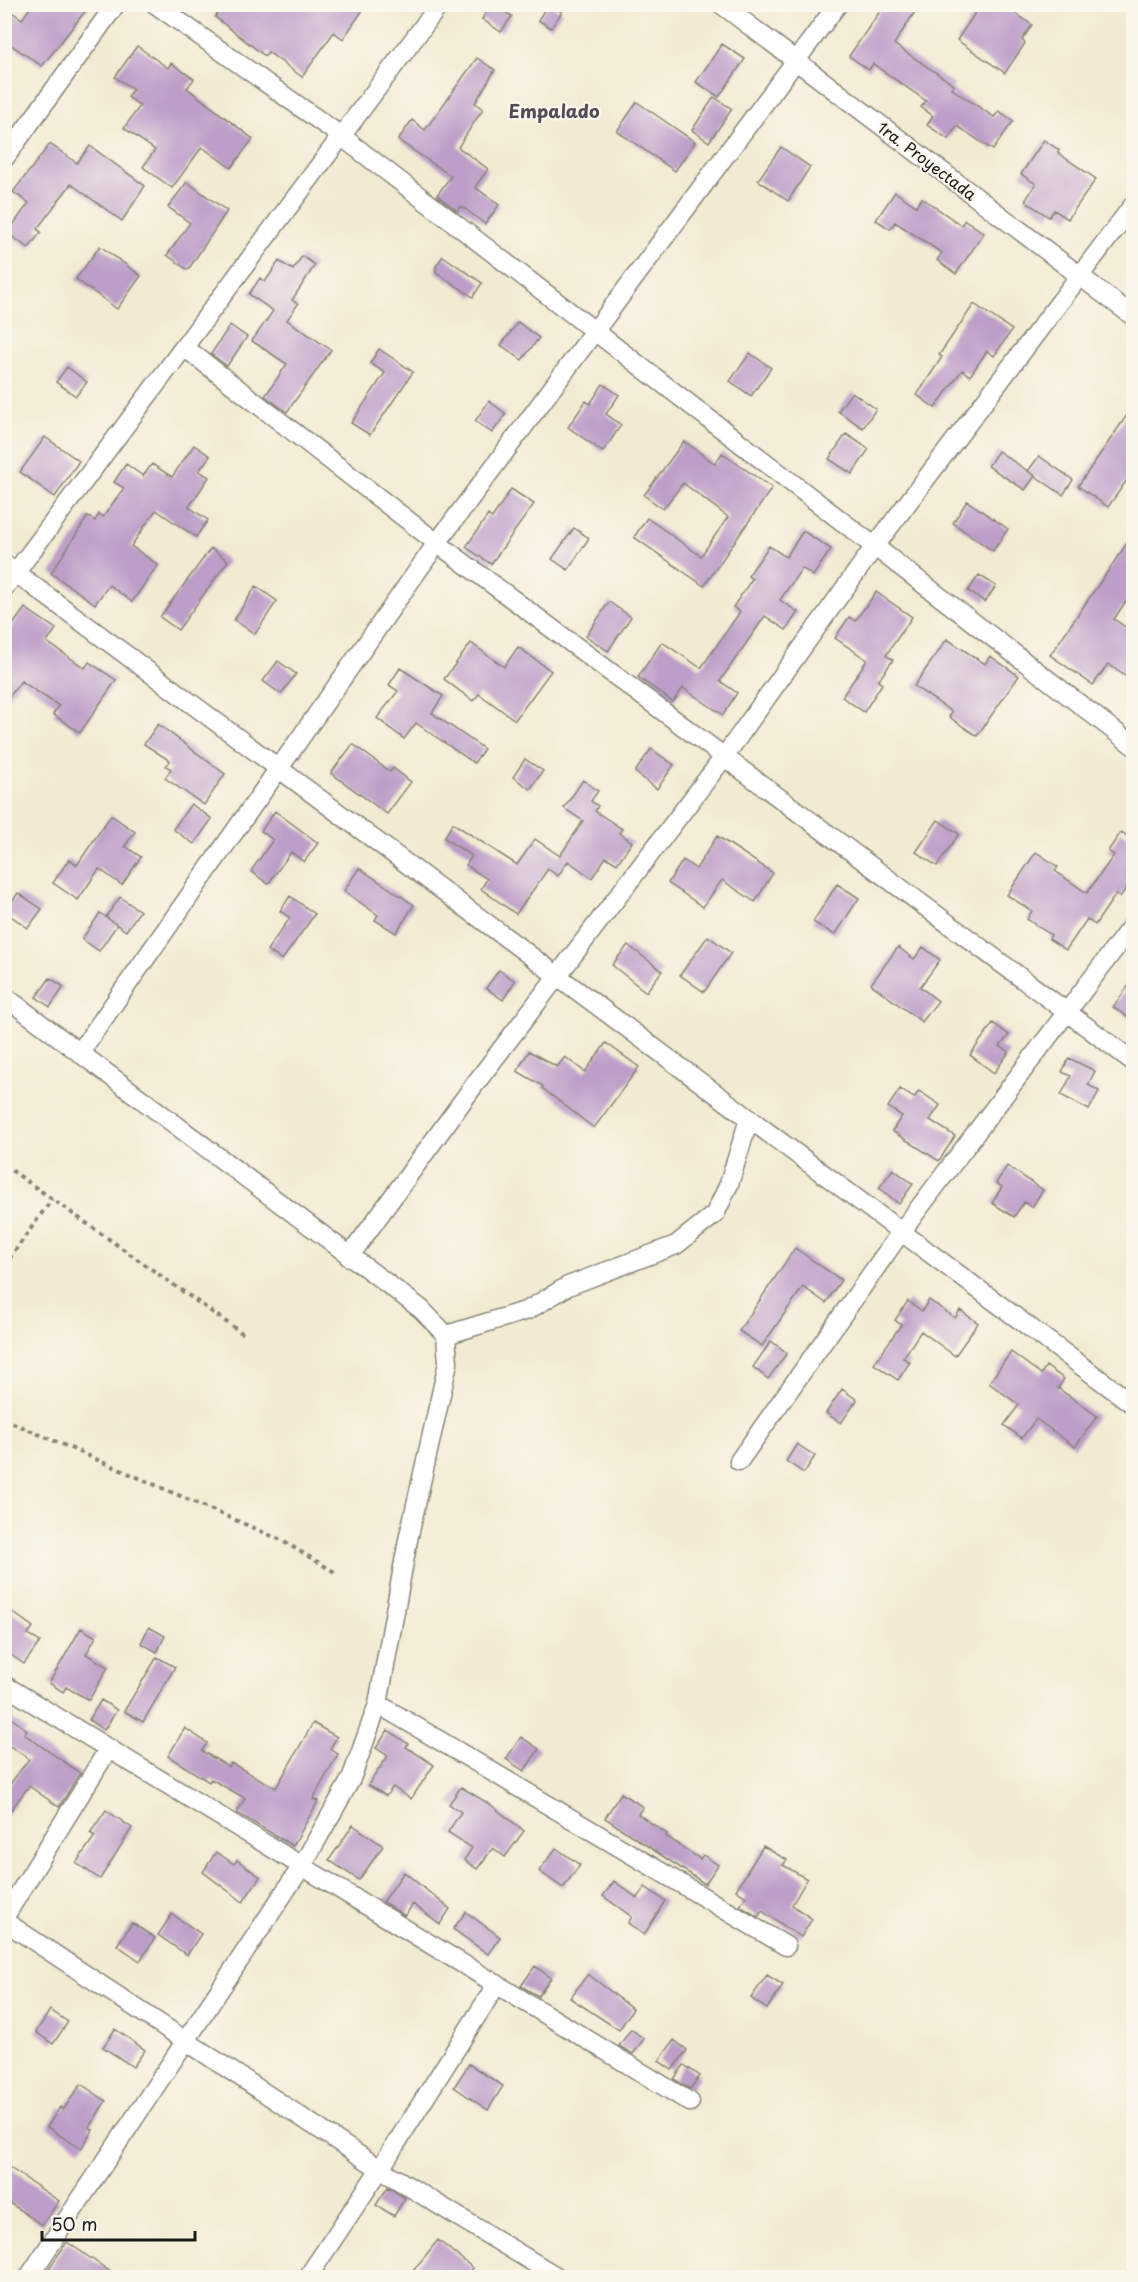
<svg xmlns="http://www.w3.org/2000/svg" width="1138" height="2282" font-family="'Playpen Sans',sans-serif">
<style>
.building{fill:#bc9ec8}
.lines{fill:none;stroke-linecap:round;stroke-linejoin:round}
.minor-casing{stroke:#878377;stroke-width:21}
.path{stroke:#878377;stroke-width:4;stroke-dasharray:4.5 4.5;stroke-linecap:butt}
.minor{stroke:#fff;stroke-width:18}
.labels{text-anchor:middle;stroke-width:4.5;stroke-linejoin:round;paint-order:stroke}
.street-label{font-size:16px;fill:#1c1c1c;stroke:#fbf7ec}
.neighbourhood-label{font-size:18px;font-weight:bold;fill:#544a58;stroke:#fbf7ec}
</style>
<rect width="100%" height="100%" fill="#fbf7ec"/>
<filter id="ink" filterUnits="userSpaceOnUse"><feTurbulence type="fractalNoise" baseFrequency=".0167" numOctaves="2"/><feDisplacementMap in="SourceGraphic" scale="12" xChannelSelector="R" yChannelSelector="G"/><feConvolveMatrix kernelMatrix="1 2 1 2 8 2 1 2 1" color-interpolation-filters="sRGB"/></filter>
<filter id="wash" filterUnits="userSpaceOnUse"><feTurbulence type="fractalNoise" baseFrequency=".008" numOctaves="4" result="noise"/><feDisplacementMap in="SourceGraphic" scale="24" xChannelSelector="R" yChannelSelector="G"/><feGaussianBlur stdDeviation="1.35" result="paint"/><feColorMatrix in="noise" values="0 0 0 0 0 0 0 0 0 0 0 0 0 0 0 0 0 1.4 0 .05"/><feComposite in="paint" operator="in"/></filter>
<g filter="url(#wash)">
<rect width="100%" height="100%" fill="#f2ead2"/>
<g id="blocks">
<!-- building -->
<path class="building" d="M33,4h58l-49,62 -38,-26v-33l18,12z
M224,4h143l-24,35 -9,-7 -32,45 -34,-25 -3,4 -50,-39z
M491,4l21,12 -11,16 -19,-13z
M548,4l14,8 -11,16 -13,-8z
M885,4h35l-26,40 60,41 -2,4 42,28 5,-6 14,10 -20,29 -36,-24 -9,13 -21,-14 6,-9 -12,-9 5,-6 -53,-37 -4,6 -20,-14z
M981,4h21l30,21 -10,15 3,3 -20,30 -48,-33z
M722,44l23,15 -26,38 -23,-15z
M137,46l31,22 3,-5 23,16 -7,9 66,51 -22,29 -29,-21 -30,41 -29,-21 12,-17 -31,-22 16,-22 -12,-9 5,-8 -18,-12z
M477,58l18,12 -20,33 8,6 -25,38 30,22 -13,18 24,18 -14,19 -24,-18 -4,5 -20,-16 14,-19 -53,-36 14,-20 13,10z
M714,97l18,12 -23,33 -17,-12z
M637,102l58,40 -20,29 -58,-40z
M1044,140l15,10 -1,3 38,26 -28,40 -14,-9 -5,7 -24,-16 11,-17 -15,-10z
M50,144l27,19 13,-17 55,40 -23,35 -51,-37 -34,45 4,3 -12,16 -22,-15 22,-30 -16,-11z
M781,147l29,20 -22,34 -30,-21z
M187,182l40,29 -39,59 -21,-15 23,-32 -22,-16z
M895,192l21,14 6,-8 39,27 4,-5 19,13 -28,41 -19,-14 5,-7 -47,-31 -5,7 -14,-9z
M100,246l41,30 -24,33 -41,-30z
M302,256l13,9 -23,35 6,4 -11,16 44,30 -44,62 -22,-16 22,-32 -35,-23 21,-30 -24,-17 11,-16 5,4 14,-21 14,9z
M443,256l39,27 -9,14 -37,-25v-6z
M974,304l38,26 -18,26 -7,-5 -17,25 -8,-6 -27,38 -18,-13 25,-38 -3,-2z
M518,322l21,16 -17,22 -21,-15z
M230,325l17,12 -20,29 -16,-12z
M379,349l34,23 -43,63 -19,-12 34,-50 -15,-10z
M750,353l21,15 -20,28 -21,-15z
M67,367l20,15 -11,14 -20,-14z
M603,384l16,11 -13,19 15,11 -18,27 -35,-25 18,-26 4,3z
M852,392l24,17 -13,19 -25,-17z
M489,401l17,13 -14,19 -17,-12z
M1134,405v65l-26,37 -30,-21z
M846,434l23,15 -17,25 -23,-15z
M45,437l34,24 -24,36 -35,-25z
M684,441l31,23 7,-11 50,35 -68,98 -70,-49 13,-19 54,38 27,-39 -45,-34 -20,26 -19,-14z
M194,445l16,11 -11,15 10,6 -20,30 19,13 -12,17 -40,-27 -25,36 27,19 -26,37 -23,-17 -14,19 -44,-31 37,-57 7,5 4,-7 4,3 21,-29 -10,-6 12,-18 17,12 9,-12 20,13z
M998,451l37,25 -10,14 -37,-24z
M1039,456l34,24 -10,15 -35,-24z
M511,489l23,15 -43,60 -25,-17 22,-32 4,3z
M967,501l41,28 -15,22 -40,-28z
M574,528l15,10 -21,32 -16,-11z
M803,531l28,18 -18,27 -11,-8 -22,32 18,12 -12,18 -21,-14 -45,65 17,12 -14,22 -40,-27 -10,14 -35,-25 24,-35 39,26 39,-56 -7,-5 19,-28 -4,-3 21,-30 17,11z
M1134,533v56l-20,30 20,14v49l-26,-18 -15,21 -43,-30z
M211,548l17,13 -50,69 -18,-13z
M979,575l17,11 -11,16 -17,-11z
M256,586l21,15 -22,33 -21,-14z
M876,592l36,25 -26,38 7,5 -15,21 4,3 -18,28 -22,-15 25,-37 -32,-22 14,-21 6,4z
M609,602l22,15 -23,34 -22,-15z
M25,608l31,21 -9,13 38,26 4,-6 27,18 -36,53 -27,-19 6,-8 -38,-25 -17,23v-67z
M947,639l38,25 5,-8 29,20 -42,60 -28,-19 3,-5 -38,-26z
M471,643l33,24 14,-20 33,24 -36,49 -36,-26 -6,7 -29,-22z
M278,661l18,13 -15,20 -18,-13z
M400,668l43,28 -11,17 52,36 -10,14 -58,-40 -12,16 -27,-21 21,-27 -9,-6z
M158,724l67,50 -21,31 -39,-27 6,-9 -5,-3 4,-5 -26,-17z
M353,744l37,28 3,-4 18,14 -24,32 -56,-41z
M651,749l23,16 -17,24 -22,-17z
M525,759l18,12 -13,18 -17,-12z
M583,780l15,11 -7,10 7,5 -3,5 27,18 -3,4 13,9 -15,22 -11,-7 -14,21 -24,-17 -10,15 -10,-7 -32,45 -35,-25 6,-10 -21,-14 6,-9 -28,-18 9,-15 64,42 18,-26 25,17 23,-35 -19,-13z
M191,804l21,15 -18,25 -21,-15z
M275,811l43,32 -14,19 -13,-10 -23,32 -17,-13 22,-31 -12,-9z
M111,815l24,17 -10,14 16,11 -19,28 -23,-16 -21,31 -25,-17 16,-24 8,6z
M938,820l21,14 -22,32 -21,-14z
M1121,832l13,8v37l-14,20 -4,-3 -21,31 -8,-6 -21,31 -17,-11 2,-4 -24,-16 5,-8 -25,-16 29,-43 22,15 -3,4 32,22 27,-38 -6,-4z
M717,836l56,37 -18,29 -33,-22 -19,27 -35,-24 15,-23 13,9z
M359,868l55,37 -18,28 -21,-13 3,-5 -34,-24z
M837,884l22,14 -24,37 -22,-13z
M18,893l24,16 -14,19 -23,-16z
M290,896l25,18 -33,46 -15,-10 23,-32 -10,-7z
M120,897l20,14 -14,20 -20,-14z
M100,913l17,12 -18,26 -17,-12z
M708,936l23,17 -27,39 -24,-17z
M628,945l34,26 -16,21 -34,-27z
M898,947l16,12 9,-12 17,13 -20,27 18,14 -16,21 -51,-38z
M499,970l16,11 -12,19 -17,-12z
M50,978l14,9 -14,20 -14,-10z
M1134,978v43l-21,-14z
M993,1023l16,12 -9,11 9,6 -15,21 -24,-18z
M606,1043l33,24 -45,61 -52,-40 1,-2 -26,-15 12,-20 28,16 8,-10 20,15z
M1069,1058l26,13 -7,14 11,6 -10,19 -28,-15 10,-19 -9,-4z
M900,1089l14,9 5,-7 21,14 -10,15 25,16 -16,25 -47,-30 10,-15 -14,-9z
M1007,1166l36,24 -11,17 -8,-5 -10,15 -22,-14 10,-16 -6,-4z
M893,1169l20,15 -14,20 -20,-16z
M795,1248l46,32 -15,23 -23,-16 -41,59 -23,-15z
M929,1300l26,18 5,-8 18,13 -23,33 -34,-25 -18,27 7,4 -12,18 -24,-16 27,-39 -6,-5 13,-19 14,10z
M771,1341l16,12 -19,26 -15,-12z
M1011,1352l30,22 5,-8 18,13 -6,9 39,28 -22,31 -39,-28 -14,19 -18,-13 15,-20 -30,-22z
M842,1389l15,11 -16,23 -15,-10z
M797,1444l18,12 -11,17 -18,-12z
M4,1606l29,21 -5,7 12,8 -16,22 -20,-14z
M149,1627l16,9 -8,16 -16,-9z
M81,1628l15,9 -10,17 22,13 -19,33 -23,-13 -3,5 -14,-9z
M157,1657l18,10 -32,55 -19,-11z
M101,1700l16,10 -13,20 -15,-10z
M4,1713l23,17 -3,4 56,39 -21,34 -30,-21 -25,33v-27l25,-33 -25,-17z
M313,1723l24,14 -7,12 8,5 -25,45 5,2 -25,45 -56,-33 8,-15 -34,-19 -2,3 -41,-26 17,-28 22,15 -5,8 27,16 2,-4 45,25z
M388,1730l20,14 -2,3 28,18 -23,34 -18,-12 -7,9 -18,-11 20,-29 -12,-8z
M521,1737l18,12 -15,22 -18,-12z
M461,1787l30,18 33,26 -19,26 -12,-9 -16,21 -13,-9 8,-12 -24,-16 13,-20 -12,-8z
M621,1793l22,14 -5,7 29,20 -1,2 34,23 3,-4 15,10 -13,19 -100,-66z
M106,1810l26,18 -32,51 -24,-16 19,-27 -5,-3z
M353,1825l30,21 -24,34 -30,-20z
M763,1846l24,14 -4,5 24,14 -15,26 20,14 -11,18 -39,-26 -4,6 -18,-11 6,-9 -10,-7z
M556,1848l24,17 -17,23 -24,-17z
M216,1852l18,12 3,-4 23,17 -17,25 -40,-30z
M404,1872l46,37 -10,15 -27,-20 -8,12 -22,-14z
M614,1881l23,17 8,-11 20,14 -21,34 -16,-12 4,-6 -29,-21z
M466,1912l34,25 -12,17 -35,-25z
M172,1914l29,20 -14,21 -29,-20z
M132,1923l23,15 -15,23 -23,-16z
M535,1966l16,12 -13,18 -17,-10z
M588,1974l45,35 -14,21 -49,-32z
M767,1975l16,10 -16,24 -16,-11z
M50,2010l18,12 -15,22 -17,-12z
M115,2029l30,21 -12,17 -30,-20z
M631,2029l13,10 -11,15 -14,-8z
M674,2040l13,10 -15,20 -13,-9z
M469,2064l34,22 -15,24 -34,-23z
M684,2065l16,11 -10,13 -16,-10z
M81,2084l25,17 -17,26 4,3 -12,19 -34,-22 13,-20 3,3z
M4,2164l55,37 -17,24 -38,-26z
M388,2187l17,11 -11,18 -18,-11z
M438,2240l35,28 -8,9h-57z
M67,2242l51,35h-75z"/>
</g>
</g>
<g filter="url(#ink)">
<use href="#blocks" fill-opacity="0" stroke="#878377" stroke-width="1.5"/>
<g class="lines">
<!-- minor casing -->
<g class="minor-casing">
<path id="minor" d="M155,4l186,132 793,610
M721,4l413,313
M4,159l112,-155
M184,347l253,196 697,519
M4,564l1130,841
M4,588l436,-584
M4,996l417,313 25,26
M80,1052l357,-509 401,-539
M349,1257l126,-173 249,-327 151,-211 259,-342
M739,1461l162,-229 233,-309
M4,1685l686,417
M378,1704l408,242
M4,1918l105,-170
M4,1921l376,248 179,109
M28,2278l274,-412 49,-87 27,-75 30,-164 40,-177 -2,-28 82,-25 40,-24 108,-41 39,-31 14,-30 20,-65
M307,2278l73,-109 117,-185"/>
</g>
<!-- path -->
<path class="path" d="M4,1165l242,171
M4,1266l48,-67
M4,1419l277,121 57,34"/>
<!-- minor -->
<use href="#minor" class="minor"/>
</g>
</g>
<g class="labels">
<!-- street labels -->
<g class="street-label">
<text transform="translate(927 161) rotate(37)" y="6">1ra. Proyectada</text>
</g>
<!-- neighbourhood labels -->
<g class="neighbourhood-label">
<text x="554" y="118">Empalado</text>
</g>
</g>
<!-- margin -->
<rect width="1138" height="2282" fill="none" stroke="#fbf7ec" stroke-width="24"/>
<!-- scale -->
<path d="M42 2231v9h153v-9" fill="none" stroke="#1c1c1c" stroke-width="3"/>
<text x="51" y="2231" font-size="18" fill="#1c1c1c" stroke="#fbf7ec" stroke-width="4.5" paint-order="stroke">50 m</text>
</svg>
